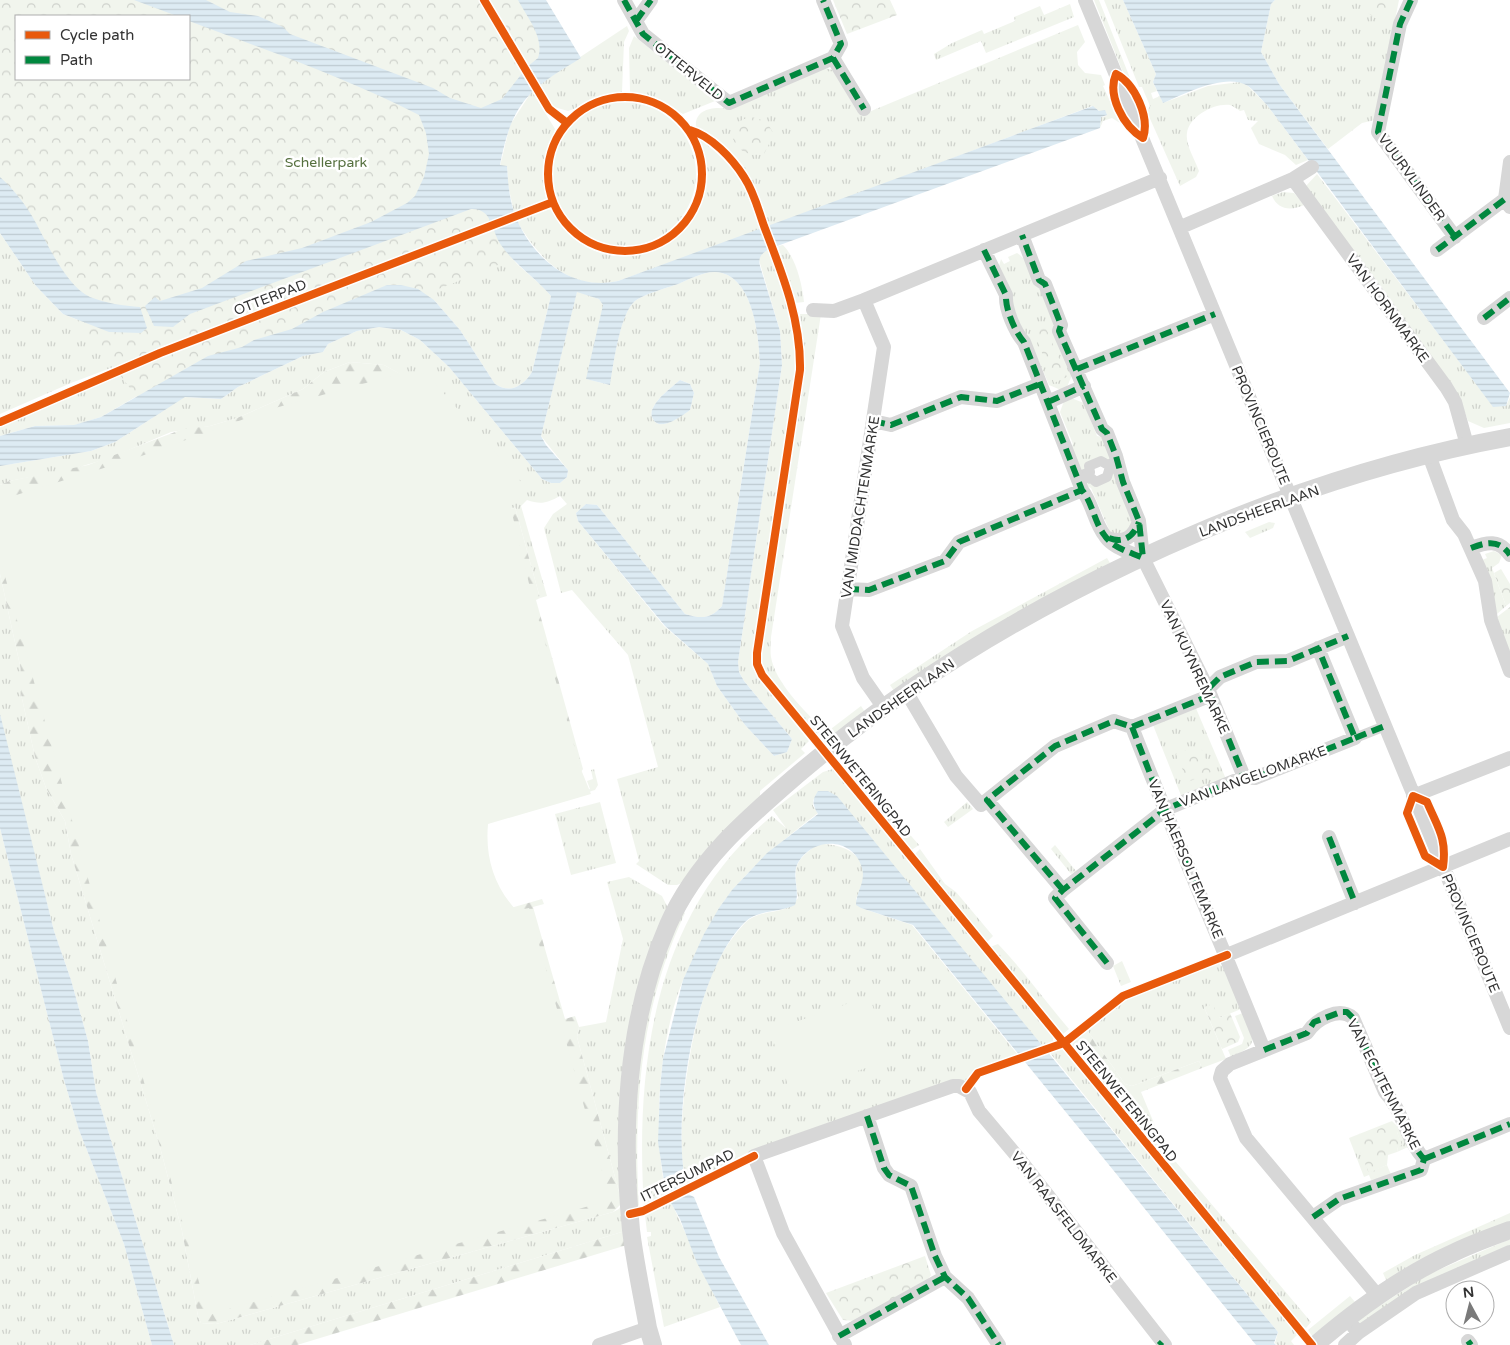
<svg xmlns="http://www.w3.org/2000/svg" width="1510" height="1345" font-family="'Varela Round',sans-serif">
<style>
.grass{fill:url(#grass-tufts);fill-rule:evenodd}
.forest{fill:url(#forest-firs)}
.park{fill:url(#park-crowns);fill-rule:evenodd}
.garden{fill:#f1f5ed}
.water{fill:url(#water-rules)}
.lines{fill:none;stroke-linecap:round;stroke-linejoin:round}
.pedestrian{stroke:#d7d7d7;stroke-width:10}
.minor{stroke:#d7d7d7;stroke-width:14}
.tertiary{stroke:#d7d7d7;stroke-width:18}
.quiet{stroke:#00873e;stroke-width:6;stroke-dasharray:12 6;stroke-linecap:butt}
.cycleway-casing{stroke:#fff;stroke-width:11}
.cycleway{stroke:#e8590c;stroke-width:8}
.labels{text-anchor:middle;stroke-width:5;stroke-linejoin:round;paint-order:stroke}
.street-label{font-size:14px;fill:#333;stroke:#fff}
.park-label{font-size:14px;fill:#56703f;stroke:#fff}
</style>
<defs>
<pattern id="grass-tufts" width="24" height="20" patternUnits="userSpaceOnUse" patternTransform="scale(1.25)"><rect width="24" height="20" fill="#f1f5ed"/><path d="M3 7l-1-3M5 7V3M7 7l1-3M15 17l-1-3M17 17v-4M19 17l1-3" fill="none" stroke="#cfd2cc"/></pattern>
<pattern id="forest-firs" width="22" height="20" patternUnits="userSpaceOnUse" patternTransform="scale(1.25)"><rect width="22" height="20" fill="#f1f5ed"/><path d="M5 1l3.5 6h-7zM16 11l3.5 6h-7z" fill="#cfd2cc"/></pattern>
<pattern id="park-crowns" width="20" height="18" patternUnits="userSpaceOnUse" patternTransform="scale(1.25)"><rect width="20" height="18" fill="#f1f5ed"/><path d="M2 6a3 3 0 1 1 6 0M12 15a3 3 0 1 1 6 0" fill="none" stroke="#cfd2cc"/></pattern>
<pattern id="water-rules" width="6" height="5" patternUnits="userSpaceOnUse" patternTransform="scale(1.25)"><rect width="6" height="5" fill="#ddebf3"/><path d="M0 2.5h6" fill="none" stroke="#becad1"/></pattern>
</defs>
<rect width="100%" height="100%" fill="#fff"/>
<!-- grass -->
<path class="grass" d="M1094,0h5l33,83 -10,-13z
M1104,0h19l33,74 -3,8 4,9 -6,2 2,6 7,-3 3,7 45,-17 32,-4 8,4 19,19 41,55 -12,5 -11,-10 -26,-11 -8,-16 7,-7 -10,-1 -4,-10 -4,1c-3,-2 -7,-5 -10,-6 -17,-2 -41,12 -43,28 -2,11 8,27 12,38l-3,6 -16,9 -33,-74 3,-6 -8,-19h-3z
M1275,0h124l-24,120 -13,3 -34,26 -49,-65 -18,-32 10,-48z
M1070,4l4,13 -88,36 -5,-12 -45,19 -2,-6 18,-11 30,-13 2,4 31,-13 -1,-4 26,-11 4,9z
M1078,25l7,17 -8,10 1,13 7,8 16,2 4,10 -2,1 17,37 -8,-5 -9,3 -3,7 1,-11 6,-1 -15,-10 -324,121c-7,-29 -19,-56 -41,-76 -10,-9 -21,-15 -31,-24 -2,-17 17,-21 31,-18l97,-41 9,2 24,41 7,3z
M627,26l2,5 -5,11 -2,50 -54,19 -14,-4 -16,-22z
M634,36l81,64v1l-32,13 -23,-14 -30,-8 -1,-44z
M532,91l23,38 -10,30 -2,15 3,26 -1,2 -31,10 -6,-27 -1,-19h-7l10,-41z
M552 174a72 72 0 1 1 144 0a72 72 0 1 1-144 0Z
M699,138c29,23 58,52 62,92l-143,51c-48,11 -79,-22 -101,-60l31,-13c7,5 11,15 16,21 6,8 16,14 24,19 48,24 106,-7 116,-58 4,-19 -4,-35 -5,-52z
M1317,174l176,232h13l4,-9v26l-26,5 -16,-7 -8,-22 -154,-213z
M1283,192l11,1 10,12c-13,6 -26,5 -32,-9z
M0,233l36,53 27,28 93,37 -85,32 -71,31z
M500,243l17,21 25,22 9,10 -19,76c-9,14 -21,22 -37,12l-35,-54 -26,-30 -266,78 -67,39 -26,8 -40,1 -35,10v-9l160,-70z
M783,245c13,13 19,39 21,57l-9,1 -17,-57z
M769,249c22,49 31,90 24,144l-39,265 4,19 51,64 -8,8 4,4 -45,38v7l-21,18 -29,31 -26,35 -7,3h-9l-32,-21 3,-3 -22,-82 41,-12 -30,-112 -56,-65 -11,3 -17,-65 9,-14 14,-10 -7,-8c-13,7 -19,9 -33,4l-6,6 26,90 -7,2 -25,-91 -10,5 1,20 62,223 15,20 -18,4 4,16 21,-6 -3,-8 6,-2 -2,-9 3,-1 4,16 -3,5 -134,38 -1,-4 -10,3 -8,-9 -4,-14 127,-35 -68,-245 -164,45 5,19 -11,3 2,10 12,-2 16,60 -45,14 -22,-74 -6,2 46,165 -6,2 -43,-153 -240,67v2l238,-67 44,161 -239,67 4,13 240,-67 44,161 -240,67 -132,-473v-38l123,-34 114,-47 172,-48 -25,-14 -34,-3 -26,10 -21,17 -66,29 -27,8 -39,6 -61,26 -41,12 -60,11 -9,4v-19l91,-15 24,-9 70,-45 36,2 17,-12 65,-31 20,-4 5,-8 29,-13 22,-4 22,3 19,10 29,27 93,112 9,4h9l7,-6 1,-7 -27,-34 36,-145 22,8 5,6 -17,74 22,6c5,-20 10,-71 26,-84 9,-7 32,-13 43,-17 13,-5 29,-15 44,-11 31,8 37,63 38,90l-38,243c-11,13 -21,13 -37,8l-88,-109 -11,-1 -10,9 2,8 86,105 44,38 9,22 28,39 29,31 13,-4 5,-13 -48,-58 -5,-9 -1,-10 44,-297 -2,-34 -21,-71 2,-6zM680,380l10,4 4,9 -4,17c-8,5 -30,23 -37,9 -2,-3 -2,-8 0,-11 4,-10 19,-21 27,-28z
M1017,253c19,10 47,98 55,122l-5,12 -6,3 -12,-5 -20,-47 -4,-3 -15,-36 1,-4 -12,-29 2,-7 3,5 6,-3 -2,-4z
M800,314h21l-50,323c0,7 -1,14 0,20 4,25 34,55 52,72l-7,6 -49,-59 -6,-17 41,-282 2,-25z
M1071,398l13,5 13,33 5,1 10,26 -11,-2 -19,14 -11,-26 2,-5 -13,-32 4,-11z
M1109,470l7,4 -1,5 19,45 -9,10h-14l-20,-46 -5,-2 -2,-7 12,3z
M1269,522l6,1 -2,5 -23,10 -5,-6z
M1494,551l8,4 -3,8 -7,5 14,38 -9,8 -15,-54 5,-2 -2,-4z
M1107,558l3,5 -116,63 -100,65 -4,-6 82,-54z
M0,574l21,96v24l14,63 11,31 19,33 6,33 89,293 22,84 16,85 3,7 15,1 397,-112 6,-3 3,-6 -45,-166 2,-10 27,-5 17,-83 -16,-57 22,-5 33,19 6,12 -22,55 -21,268 -375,114h-76l-78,-253 -8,-51 -17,-61 -17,-49 -51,-199 -3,-18z
M1510,607v48l-17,-35z
M861,706l4,6 -36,27 -10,-1z
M1195,706l31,73 -44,19 -29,-73z
M849,759l16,24 54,62 -9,6 -69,-87z
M833,769l220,267v6l-10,4 -230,-247v7l5,7c-31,24 -60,47 -85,77 -14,15 -22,34 -31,52 -6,13 -13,25 -19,38 -24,60 -31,150 -17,214l-22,13c-9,-142 10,-296 128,-391l14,12 -13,-18 50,-38z
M600,802l16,61 -45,12 -16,-61z
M967,802l6,7 -25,18 -4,-5z
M0,828l64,252 15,50 45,114 28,101h-152z
M818,844c22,-1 50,9 46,37 -1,6 -6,13 -8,18l5,9 51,17 106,130 -39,14 -15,14 -215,69 -63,33c-13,-53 5,-161 26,-211 7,-18 19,-36 33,-51 12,-12 27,-9 42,-15 4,-1 8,-7 11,-10 -4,-31 -6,-35 20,-54z
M1055,845l21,26 -5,3 -20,-25z
M920,849l25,35 11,8 37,44 -7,7 -72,-88z
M681,911l4,2c-44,93 -52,191 -46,293l-3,-2 -3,-98 15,-106z
M998,944c26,27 47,57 71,85l-6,5 -73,-87z
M1122,961l9,21 -10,4 -8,-20z
M1216,962l8,5 17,42 -22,9 -15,-11 22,52 -24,9 -3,-7 -67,25 -7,-2 -38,-54 39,-31z
M1243,1013c11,27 18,31 -12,44l-3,-7 14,-6 2,-6 -9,-22z
M1064,1049l234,285 -7,7 3,4h-17l-2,-2 3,-11 -228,-279z
M1392,1121l7,7 9,19 -11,5 1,-5 3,-3 -4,-12 -28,40 18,-7 5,12 -21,3 -2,-5 -5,2 -15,-39z
M1156,1128l9,21 146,173 -5,6 -9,-7 -147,-179z
M671,1202l49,105 -56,20 -17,-90 4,-1v-4h-4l-2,-17z
M1510,1213v8l-73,31 -51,28 -3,-7 32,-18z
M1510,1239v7l-152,79 1,-6 68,-44z
M1350,1296l5,6 -43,34 -4,-6z"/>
<!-- forest -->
<path class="forest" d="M350,362l34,3 26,14 -410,129v-23l9,-4 79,-16 95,-36 27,-3 27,-8 66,-29 21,-17z
M515,507l25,91 -4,2 47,169 -2,3 -76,-260z
M0,546l507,363 35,-10 2,5 -11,3 32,112 10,-3 4,11 -2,10 45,166 -9,9 -397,112 -15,-1 -3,-7 -16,-85 -22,-84 -89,-293 -6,-33 -19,-33 -11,-31 -14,-63v-24l-21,-96z
M1087,1030l38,54 7,2 67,-25 3,7 -61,24 15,36 -6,14 -79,-97z
M625,1231l2,14 -330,100h-47z"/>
<!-- park -->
<path class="park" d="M0,0h531l31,51 -79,74 39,130 -292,119 -77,44 -153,-199zM16,16h173v63h-173z
M833,0h57l7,15 -50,19z
M1361,0h30v8l-4,9 -12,1 -10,-7z
M752,117l14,4 8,13 -10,20c-29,7 -48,-31 -12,-37z
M1045,326l22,51 -13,6 -21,-53z
M1501,569l9,15v19l-4,3 -12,-33z
M1200,745l11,27 -23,10 -12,-28z
M1213,1004l6,14 11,-5 10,24 -2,5 -16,7 -18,-42z
M1388,1125l9,7 5,13 -4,2 -1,5 -9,3 -1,10 -18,8 -14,-34z
M925,1256l6,19 -4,6 -73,40 -11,-1 -17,-27z"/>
<!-- garden -->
<path class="garden" d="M406,372l21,2 102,117 -19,14 23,95 47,167 11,27 -103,30c-3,33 6,63 29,87l12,-3 81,292 -402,115 -208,-757v-58l133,-41 142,-51z
M869,996l23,63 -101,35 -21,-63z"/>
<!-- water -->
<path class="water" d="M134,0h72l24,12 28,4 25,11 7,7 143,54 17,10 31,10 21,-9 25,-32 11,-9c7,-20 -11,-41 -20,-58h28l35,58c-53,32 -69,44 -81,107l7,1c1,16 2,31 7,46 15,43 56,80 104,69l475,-175 6,5 6,-1 2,5 -6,2 -1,11 -331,121c-8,5 -11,8 -9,17l20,65 2,34 -44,297 1,10 5,9 48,58 -5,13 -13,4 -29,-31 -28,-39 -9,-22 -43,-38 -87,-105 -2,-8 10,-9 11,1 88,109c16,5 26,5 37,-8l38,-243c-1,-27 -7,-82 -38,-90 -15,-4 -31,6 -44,11 -11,4 -34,10 -43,17 -15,12 -22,65 -25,84l-24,-6 17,-74 -4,-6 -22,-7 -36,144 5,9 22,25 -1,7 -7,6h-9l-9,-4 -93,-112 -29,-27 -19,-10 -22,-3 -22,4 -29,13 -5,8 -20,4 -65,31 -17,12 -36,-2 -70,45 -24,9 -91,15v-30l35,-10 39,-1 27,-8 107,-61 34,-9 12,-7 38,-11 31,-17 64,-27h14l17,4 16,11 26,30 35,54c16,10 28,2 37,-12l19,-76c-15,-18 -36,-31 -50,-51 -10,-14 -8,-37 -30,-36l-281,105 -17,13 -19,-1 -9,-20 10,-9 5,4 42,-13 44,-27 56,-13 69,-26 36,-19 8,-7 9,-19 5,-23 -3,-21 -7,-18c-74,-38 -153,-65 -230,-94v-5h-12z
M1123,0h152l-4,4 -10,48 18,32 231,309 -4,13 -13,1 -226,-302c-6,-6 -12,-14 -19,-19 -22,-14 -64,8 -85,17l-10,-21 3,-8z
M0,177c13,12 23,24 32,39 13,22 33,70 58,81 15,6 34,9 50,10l7,21 -6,5 -32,-1 -46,-18 -27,-28 -36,-53z
M680,380l10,4 4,9 -4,17c-7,5 -30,23 -37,9 -2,-3 -2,-8 0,-11 4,-10 19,-21 27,-28z
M0,714l54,217 17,49 17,61 8,51 78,253h-22l-28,-101 -45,-114 -15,-50 -64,-252z
M818,791h10l9,5 441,536 -4,11 2,2h-20l-343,-420 -52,-17 -5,-3c0,-13 10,-23 6,-37 -8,-30 -47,-32 -63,-7 -9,14 2,29 -4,44 -16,8 -36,4 -50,17 -52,51 -76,204 -57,272l6,3 25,60 50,88h-28l-44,-82 -17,-44 -14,-25 -8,-52 2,-54 3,-29 20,-79 21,-46 15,-26 13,-18 35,-37 51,-39c-6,-10 -6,-14 0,-23z"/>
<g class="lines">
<!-- pedestrian -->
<path class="pedestrian" d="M1101,461l7,4 4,-2 2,5 -5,2 -2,7 -11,5 -6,-5 -6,2 -2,-4 8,-3 -1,-6z
M1355,738l30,-12"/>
<!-- minor -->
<path class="minor" d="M624,0l19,34 86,69 104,-45 8,-14 -18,-44
M1085,0l425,1028
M1411,0l-11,24 -22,108 77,105
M636,21l15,-21
M833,58l31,51
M1293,179l19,-12
M1510,207l-5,-8 5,-37
M1181,227l112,-48 153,208 9,15 12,43
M1022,235l17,45 6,4 16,41 -2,6 43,98 5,4 9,23 7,26 16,39 4,37 65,131 36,88
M984,250l22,45c-1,14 9,37 18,47l58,148c11,14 12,32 23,46 8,12 25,16 38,22
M1437,250l68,-51
M864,300l20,47 -42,279 21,52 21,30
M813,310l21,1 30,-11 296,-122
M1484,318l26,-20
M1077,369l138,-55
M1048,402l36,-16
M873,421l18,4 70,-28 36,4 43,-17
M1429,455l24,65 11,14 21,47 6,39 19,51
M1108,538c16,6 26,-1 31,-17
M1471,548c16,-6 28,-9 39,7
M847,589l22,1 76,-29 14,-19 123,-52
M907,693l49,83 25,29 74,-59 59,-25 18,6 72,-29 4,-9 12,-12 36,-15 32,-1 60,-25
M1132,727c42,109 89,215 132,323
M1413,796l97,-38
M987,800l76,90
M1329,837l26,66
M1227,955l283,-116
M1107,963l-52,-65 8,-8 103,-81 78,-32 11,1 100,-40 -37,-90
M867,1116l17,52 5,7 22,11 24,70 10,21 23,21 31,47
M1424,1159l86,-35
M1313,1217l26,-18 82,-29 3,-11
M1378,1296l-132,-158 -26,-60 2,-7 8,-7 77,-31c9,-14 32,-27 46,-15l32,74c18,19 21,47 39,67
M1347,1318l11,15 58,-40 94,-41
M839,1336l106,-59
M1468,1341l3,4
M599,1345l49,-17
M845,1345l-62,-112 -29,-77 199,-70h6l11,6 9,19 42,50 144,184
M1345,1345l13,-12"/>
<!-- tertiary -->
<path class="tertiary" d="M653,1345l-5,-17c-6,-33 -13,-65 -17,-98 -10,-103 -5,-209 37,-305 28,-63 77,-105 128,-149 191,-163 467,-294 714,-339
M1315,1345c42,-36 87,-69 138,-92 18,-9 38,-16 57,-23"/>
<!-- quiet -->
<path class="quiet" d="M624,0l19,34 86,69 104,-45 8,-14 -18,-44
M1411,0l-11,24 -22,108 77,105
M636,21l15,-21
M833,58l31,51
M984,250l22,45c-1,14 9,37 18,47l58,148c11,14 12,32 23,46 8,12 25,16 38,22l-4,-37 -16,-39 -7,-26 -9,-23 -5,-4 -43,-98 2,-6 -16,-41 -6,-4 -17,-45
M1437,250l68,-51
M1484,318l26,-20
M1077,369l138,-55
M1048,402l36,-16
M873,421l18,4 70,-28 36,4 43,-17
M1109,538c15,6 25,-2 30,-16
M1471,548c16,-6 28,-9 39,7
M847,589l22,1 76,-29 14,-19 123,-52
M1208,689l36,88
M1132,727c20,52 40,104 64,154
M1355,738l30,-12
M1329,837l26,66
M1063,890l-76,-90 68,-54 59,-25 18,6 72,-29 4,-9 12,-12 36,-15 32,-1 60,-25
M1107,963l-52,-65 8,-8 103,-81 78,-32 11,1 100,-40 -37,-90
M1264,1050l43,-17 7,-11 27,-10h6l6,6 32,74c18,19 21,47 39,67
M867,1116l17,52 5,7 22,11 24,70 10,21 23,21 31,47
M1424,1159l86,-35
M1313,1217l26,-18 82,-29 3,-11
M839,1336l106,-59
M1468,1341l3,4
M1159,1345l3,-3"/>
<!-- cycleway casing -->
<g class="cycleway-casing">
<path id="cycleway" d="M484,0l65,109 18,14
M1116,74c19,10 34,43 27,64 -20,-12 -36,-43 -27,-64z
M548 174a77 77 0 1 1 154 0a77 77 0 1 1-154 0Z
M690,130c21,6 42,28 54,47 10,15 14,32 20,49 18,47 37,93 36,144l-43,283v11l5,11 550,670
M0,422l160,-69 393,-151
M1413,796l14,6c11,26 20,36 16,65l-18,-11 -18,-43z
M966,1089l12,-16 86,-30 59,-47 104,-41
M630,1214l13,-3 111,-55"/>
</g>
<!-- cycleway -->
<use href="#cycleway" class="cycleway"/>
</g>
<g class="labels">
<!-- street labels -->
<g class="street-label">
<text transform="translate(689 71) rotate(39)" y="5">OTTERVELD</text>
<text transform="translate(1412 177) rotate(54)" y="5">VUURVLINDER</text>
<text transform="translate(270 297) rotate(-21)" y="5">OTTERPAD</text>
<text transform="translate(1388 308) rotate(54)" y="5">VAN HORNMARKE</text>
<text transform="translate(1261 425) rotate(67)" y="5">PROVINCIEROUTE</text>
<text transform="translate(860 507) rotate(-81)" y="5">VAN MIDDACHTENMARKE</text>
<text transform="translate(1259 511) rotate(-20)" y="5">LANDSHEERLAAN</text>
<text transform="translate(1195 667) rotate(65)" y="5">VAN KUYNREMARKE</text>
<text transform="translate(901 698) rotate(-35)" y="5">LANDSHEERLAAN</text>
<text transform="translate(861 776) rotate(51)" y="5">STEENWETERINGPAD</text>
<text transform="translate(1253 776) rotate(-20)" y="5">VAN LANGELOMARKE</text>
<text transform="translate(1186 859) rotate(67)" y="5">VAN HAERSOLTEMARKE</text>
<text transform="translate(1471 933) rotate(67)" y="5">PROVINCIEROUTE</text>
<text transform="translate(1384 1084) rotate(63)" y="5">VAN ECHTENMARKE</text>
<text transform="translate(1127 1101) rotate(51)" y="5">STEENWETERINGPAD</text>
<text transform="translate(687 1175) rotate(-26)" y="5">ITTERSUMPAD</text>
<text transform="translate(1064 1217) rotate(52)" y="5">VAN RAASFELDMARKE</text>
</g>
<!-- park labels -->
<g class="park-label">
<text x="326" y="167">Schellerpark</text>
</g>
</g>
<!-- legend -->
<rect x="15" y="15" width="175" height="65" fill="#ffffff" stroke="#adadad"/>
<rect x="25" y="31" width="25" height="8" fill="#e8590c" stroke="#adadad"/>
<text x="60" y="40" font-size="15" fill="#333333">Cycle path</text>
<rect x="25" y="56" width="25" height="8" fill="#00873e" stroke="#adadad"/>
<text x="60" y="65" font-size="15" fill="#333333">Path</text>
<!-- north arrow -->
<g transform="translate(1470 1305) rotate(353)"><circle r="24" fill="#ffffff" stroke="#adadad"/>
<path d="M0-4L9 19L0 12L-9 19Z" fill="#7a7a7a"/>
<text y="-8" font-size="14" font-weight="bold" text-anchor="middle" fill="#333333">N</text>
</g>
</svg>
